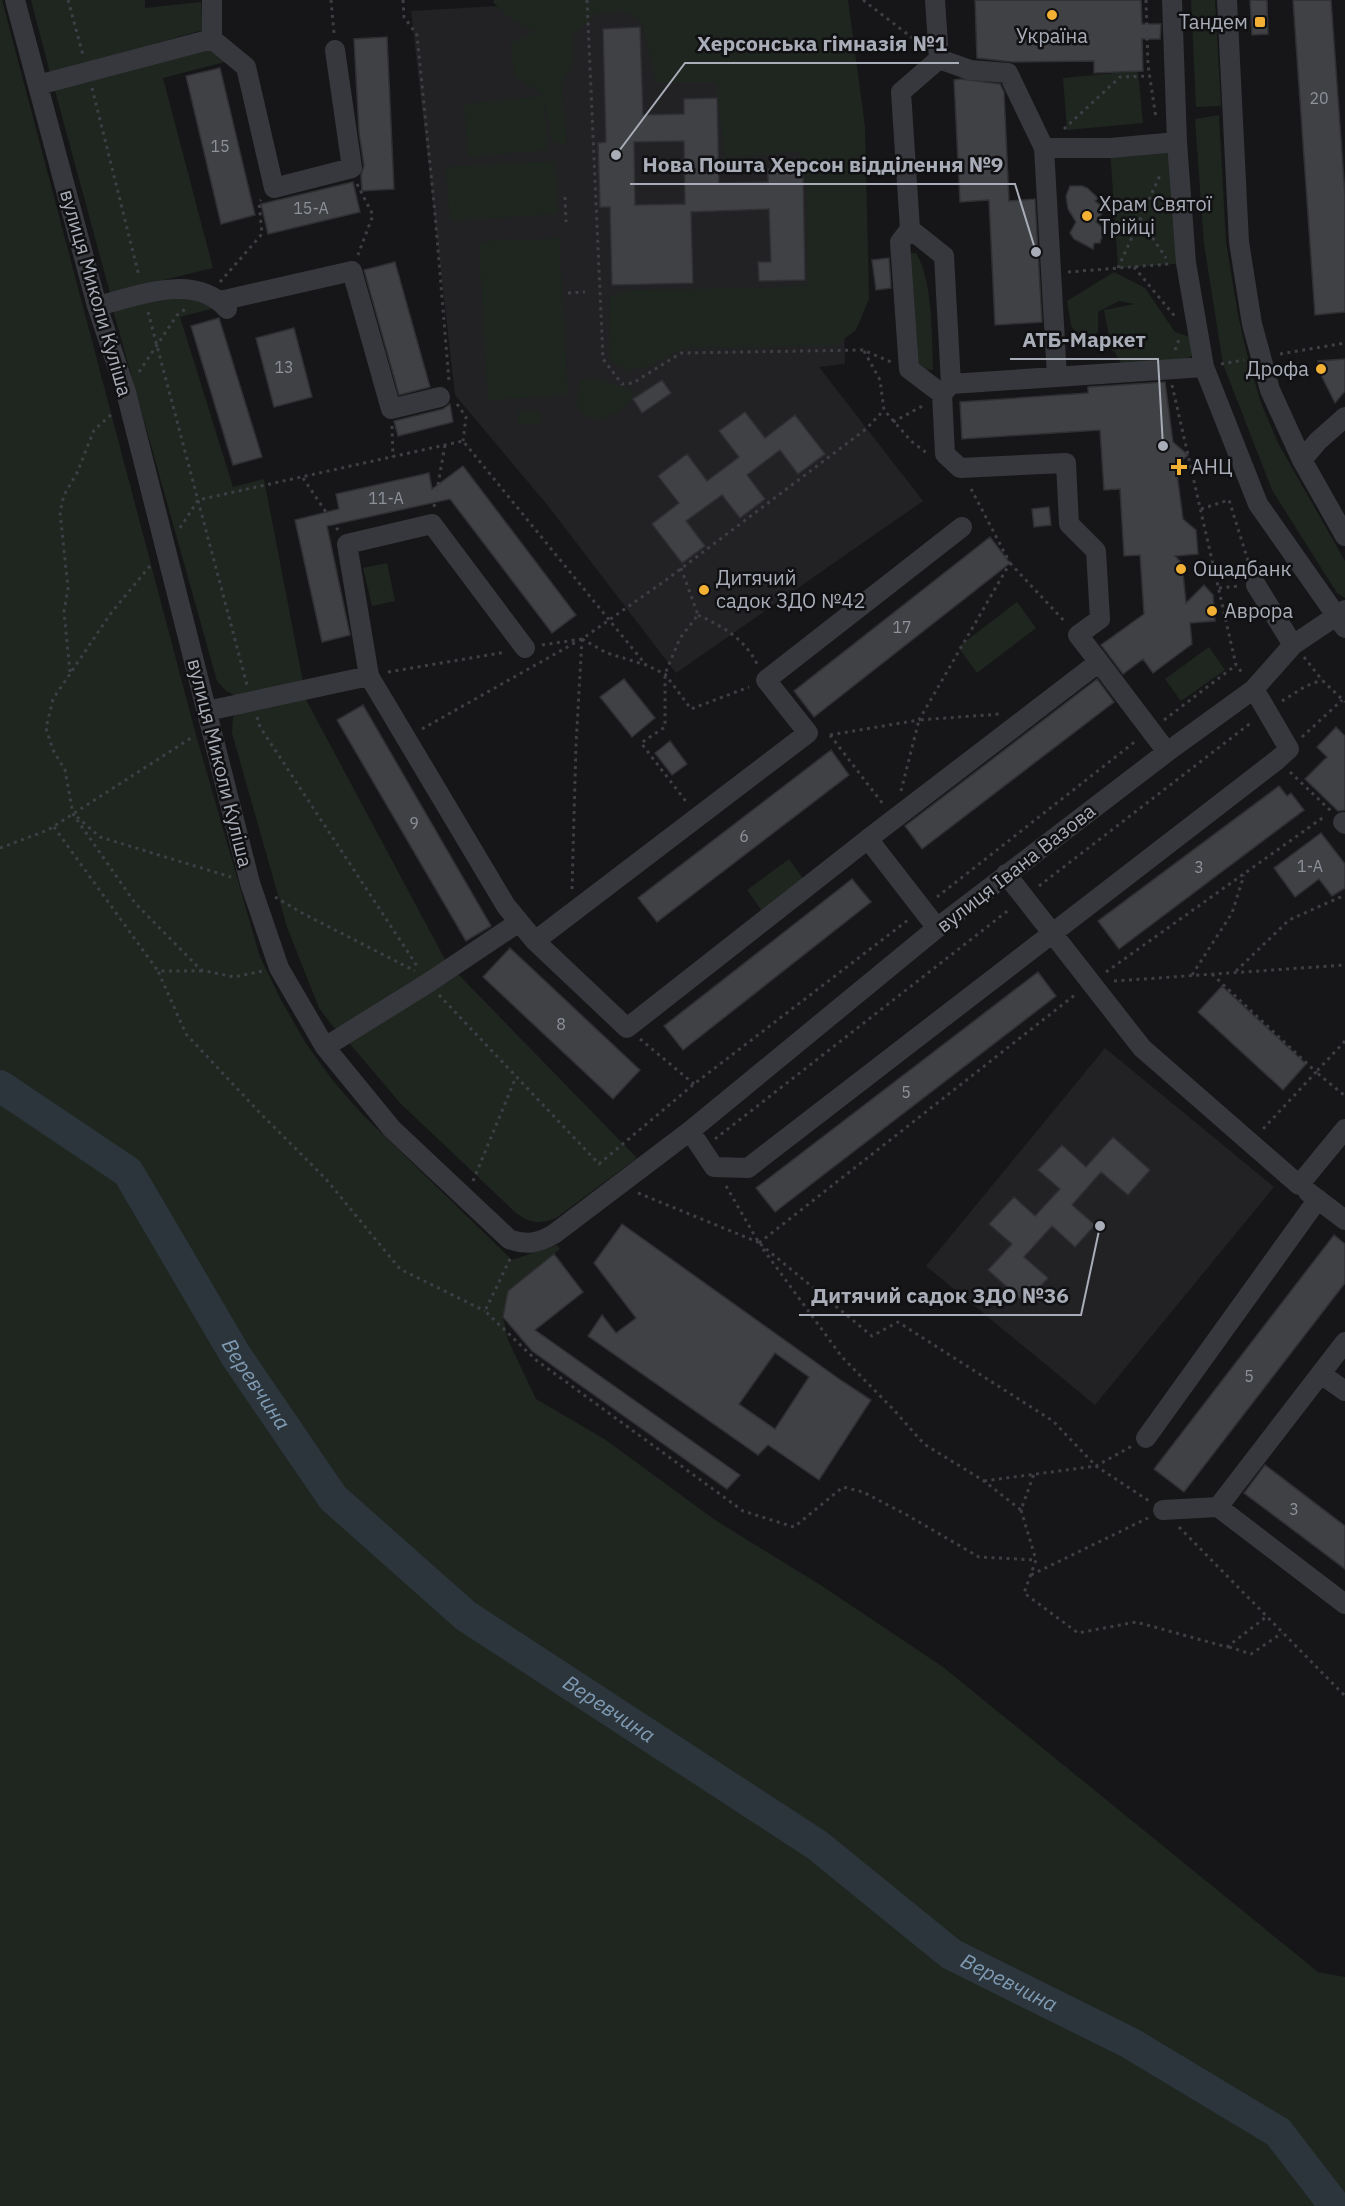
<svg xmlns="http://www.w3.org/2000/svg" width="1345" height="2206" font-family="'IBM Plex Sans',sans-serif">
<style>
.built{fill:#222225}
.green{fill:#1e261f}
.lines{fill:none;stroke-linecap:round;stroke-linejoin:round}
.river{stroke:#2c353c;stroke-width:32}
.building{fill:#404145;stroke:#303034;stroke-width:1.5;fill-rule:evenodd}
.path{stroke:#3d3f44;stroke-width:3;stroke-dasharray:3 4.5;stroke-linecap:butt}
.minor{stroke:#37383d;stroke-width:20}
.poi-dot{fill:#f2b134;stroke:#111113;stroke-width:2}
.labels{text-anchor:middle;stroke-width:5;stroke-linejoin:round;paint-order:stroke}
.number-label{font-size:16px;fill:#8e929b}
.poi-label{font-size:20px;fill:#a8adb8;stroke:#111113;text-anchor:start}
.street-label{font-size:20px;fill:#a8adb8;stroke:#111113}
.water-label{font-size:21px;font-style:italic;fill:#7f9bb3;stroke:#111113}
.leader{fill:none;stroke:#a8adb8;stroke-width:2}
.callout-dot{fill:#a8adb8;stroke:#111113;stroke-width:2}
.callout-label{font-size:21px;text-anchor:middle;font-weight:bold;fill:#a8adb8;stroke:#111113;stroke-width:5;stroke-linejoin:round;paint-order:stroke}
</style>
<rect width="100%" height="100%" fill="#161618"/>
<!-- built -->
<path class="built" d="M597,0h238l10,364 -26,3 104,134 -247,172 -127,-166 -94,-112 -44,-384z
M1105,1048l169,139 -179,218 -169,-139z"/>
<!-- green -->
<path class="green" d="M0,0h2l194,735 64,222 21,43 26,45 27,37 28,32 150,146 45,-15 3,4 -52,41 -5,27 5,23 28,59 70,41 109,80 104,64 124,83 375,305 27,5v229h-1345z
M31,0h114v8l56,-6 2,28 -153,43z
M494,0h354l17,127 4,172 -13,31 -21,16 -150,2 -39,19 -21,4 -16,-12 1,-63 19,-6 136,-2 42,-3v-95l-7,-38 -75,6 -9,-76h-60l-14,-60 -19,-11 -25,2 -25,22 -1,31 -11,18 6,61 -15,-3 -8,-42 4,50 -80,7 -4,-53 78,-8 -7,-7 -20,-12 -5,-33 24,-12 -22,-12 -19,-18z
M1191,0h24l6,106 -25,1z
M209,43l20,18 -66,17 50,190 -103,25 -56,-206z
M1138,71l5,52 -76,7 -4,-52z
M1219,115l7,127 12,73 11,48 12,40 17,40 67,118v37l-8,-5 -65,-103 -49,-126 -19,-120 -9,-125z
M1177,142l9,121 -68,5 -8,-120z
M555,161l3,53 -108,7 -4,-54z
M508,238l1,3 50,-3 9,157 -80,5 -9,-157z
M905,253h11c17,28 16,84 17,117l-19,-2z
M1114,272l31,16 30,44 15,5 3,18 -13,8 -58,2 -8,-14h-2l-8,-41 31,-6 -16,-3 -21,11v20l-10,7 -10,-1 -7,-13 -4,-24z
M179,294l40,13 -39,10 53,170 31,-8 39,203 -67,14 -10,-5 -9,-10 -104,-371z
M599,379l35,11c-3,19 -19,23 -34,30l-16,-4 -8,-13 4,-23z
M540,410l1,13 -22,2 -2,-12z
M387,563l8,38 -23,5 -9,-38z
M1017,602l19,26 -59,45 -19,-26z
M1209,647l16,23 -44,31 -16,-22z
M304,696l144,269 -102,62 -12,1 -15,-20 -32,-81 -55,-194 1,-16 7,-7z
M789,859l15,21 -42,31 -15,-21z
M457,973l180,185 -81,60c-17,6 -24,6 -40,-5l-115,-109 -51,-60 4,-11z"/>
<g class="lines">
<!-- river -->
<path class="river" id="s1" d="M0,1086l128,86 108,184 97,142 133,118 351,229 134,109 179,89 148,89 57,74"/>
</g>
<!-- building -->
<path class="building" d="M975,0h166l1,24h19l-1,15h-18l1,32 -49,2v-12l-81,1 -36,-4z
M1250,0h17l1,34 -16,1z
M1293,0h38l14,195v117l-30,3z
M640,27l3,88 41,-1v-15l33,-1 2,85 49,-1v-13l35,-1 2,112 -46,1 -1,-19h13l-2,-53 -78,3 2,71 -81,2 -2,-78h-10l-2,-64 8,-1 -3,-113zM684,141l1,63 -50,1 -1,-63z
M387,37l7,152 -32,2 -1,-16 3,-9 -5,-34 -5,-93z
M220,68l35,147 -34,9 -35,-148z
M961,79l39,5 4,8 5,109 26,-2 7,123 -47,3 -6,-125 -29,2 -6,-122z
M353,182l7,30 -92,22 -7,-30z
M1070,186h12l5,2 11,10 -3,3 10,8 -9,13 8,7 -4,14h-6l-1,6 -19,-10 -4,-6 6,-11 -8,-13 -2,-13z
M889,258l2,30 -15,2 -4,-30z
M395,262l35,125 -31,8 -35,-125z
M219,318l43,139 -29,8 -42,-139z
M294,328l18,69 -38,10 -18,-69z
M1345,359v32l-10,12 -15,-30 -2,-12z
M662,380l9,13 -29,20 -9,-14z
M1165,382l8,60 15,13 -12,11 7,53 13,11 2,24 -23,2 7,7 4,40 18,-18 9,10 2,26 -25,2 2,21 -39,29 -10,-14 -20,15 -22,-29 43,-31 -4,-59 -16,1 -4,-67 -16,1 -4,-60 -138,9 -2,-37 128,-9v-6z
M450,404l3,18 -55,14 -4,-15 49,-12z
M745,412l20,26 30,-23 30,39 -27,20 -18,-24 -33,25 18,24 -25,19 -18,-23 -36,26 19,25 -23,17 -30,-39 27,-21 -21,-27 29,-22 20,27 32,-24 -20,-26z
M463,466l113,149 -24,18 -102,-134 -123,27 23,109 -28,7 -27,-122 44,-11 -3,-15 93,-21 3,16z
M1049,507l2,18 -17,2 -2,-18z
M990,537l20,26 -196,154 -20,-26z
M624,679l31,39 -23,19 -32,-40z
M1097,679l17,23 -192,147 -17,-23z
M363,705l128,221 -25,15 -129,-221z
M1336,727l9,9v74l-7,1 -33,-32 22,-22 -10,-10z
M670,741l17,23 -15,11 -17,-22z
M831,750l18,25 -192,147 -19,-24z
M1279,786l8,10 4,-3 13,17 -185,139 -21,-28z
M1321,833l24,31v24l-13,8 -13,-17 -24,18 -21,-29z
M852,879l19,23 -188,148 -19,-24z
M510,948l130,122 -27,29 -130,-122z
M1038,972l18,24 -281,216 -19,-24z
M1222,986l84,78 -23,26 -85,-78z
M1113,1137l37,33 -22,25 -27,-23 -29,33 23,20 -20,22 -23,-21 -28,31 24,21 -23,25 -37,-33 24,-26 -23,-20 25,-27 21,19 25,-27 -22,-19 24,-25 24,22z
M622,1224l220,157 29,19 -52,80 -51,-35 -10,10 -170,-119 14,-21 14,18 20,-15 -42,-55zM775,1353l34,24 -34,52 -36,-25z
M1334,1235l11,9v39l-161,209 -30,-23z
M554,1254l29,38 -48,38 205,145 -13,14 -195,-138 -29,-34 5,-26z
M1265,1465l80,61v43l-101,-76z"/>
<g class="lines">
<!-- path -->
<path class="path" d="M68,0l15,55
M331,0l3,33
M403,0l1,17 13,18 18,179 14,167
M587,0l16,359 19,25 11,-1 48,-30 182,-3 28,12
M863,0l56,43
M1146,0l2,65 8,53
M92,88l47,188
M1064,129l56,-52 30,-1
M357,184l16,31 -15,40
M565,197l1,25
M1140,219l26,39
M1134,267l43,52
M1118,268l43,-95
M1068,272l101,-8
M220,282l42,-48 -3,-32 2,-2
M568,293l17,-1
M148,312l99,373
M1175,350l5,-13
M864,351l16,29 4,30 27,31 17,13
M1280,354l65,-11
M1221,364l23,-4
M139,372l38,-57 10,-7
M1172,385l64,280 8,10
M457,404l9,13 -3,24
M893,422l33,-18
M392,426l1,31
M303,478l35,52
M434,507l11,-62
M1201,509l28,-9 21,67
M180,528l18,-28 265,-59 183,224
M1010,563l56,60
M150,566l-39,47 -58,86 -7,29 7,22 12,20 8,44 62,89 66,67 33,7 29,-6
M681,568l17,47 -18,23 -15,36v53l-24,16 47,61
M1219,588l20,-2
M698,615c24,11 47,24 59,49
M582,639l25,14 39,12 19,9 26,35 58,-22
M542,645l40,-6 84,-59 200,-151 18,-19
M1304,657l18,23 23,22
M70,672l-6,-60 4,-24 -8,-76 4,-17 13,-22 17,-43 19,-17
M388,672l118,-20
M1282,701l24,-15 16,-6
M257,717l3,10 159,242
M1164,720l72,-55
M422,729l156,-88
M830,735l89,-15 91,-157 -41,-78
M830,735l53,69
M1302,737l40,-37
M1290,772l41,39
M901,791l18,-71 81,-6
M77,817l23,20 131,40
M54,827l104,144
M0,848l48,-18 146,-94
M1039,886l213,-164
M572,889l4,-144 6,-106
M275,897l27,16 113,58
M937,897l200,-157
M202,971h-44l28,63 74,79 65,65 75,91 85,42
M1236,971l53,-51 56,-25
M1106,972l219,-156
M1212,974l104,98 -53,57
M1192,975l40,-62 12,-38
M1114,981l231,-16
M439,995l160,169 95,-80 214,-164
M640,1039l54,45
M1345,1041l-29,31 29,24
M715,1139l295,-230
M473,1181l43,-104
M726,1186l33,57 113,93 26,-14 155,99 43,45 53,35
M638,1193l122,50
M759,1243l317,-249
M763,1249l79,108 51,52 31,35 60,37 37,29 13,-36
M510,1259l-25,52 51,49 207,151 51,16 49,-40 20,5 44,23 72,42 57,3
M984,1481l112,-15 36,-20
M1021,1510l15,50 -12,33 54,40 58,-11 91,25 39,-30
M1179,1527l166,169
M1031,1575l117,-57
M1229,1647l22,7 31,-21"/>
<!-- minor -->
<path class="minor" d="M15,0l82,306 29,86 124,491 29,85 46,79 67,82 117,110c17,7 30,4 45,-5l136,-103 247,-203 230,-176 87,-63 39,-44 52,-35
M935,0l4,59 31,11 38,3 36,75h66l67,-6
M1172,0l5,142 9,121 18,104 54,137 87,124
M1227,0l12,242 13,82 18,66 32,70 43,76
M212,39l34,28 28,121 78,-20 -17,-118
M939,59l-38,33 9,137 34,27 7,128 253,-17
M38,85l174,-46v-39
M1044,148l13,229
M910,229l-10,13 9,127 33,25
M220,301l132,-30 39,138 49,-12
M97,306c41,-10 98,-34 130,3
M951,384l-9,10 3,60 15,14 106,-5 3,61 27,27 4,68 -22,16 21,27
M1302,460l16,-19 27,-24
M1256,585l37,60
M525,648l-93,-124 -85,20 22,132 137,230 29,35
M207,711l162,-35
M1343,822l2,2
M868,839l-241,189 -92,-87 273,-208 -42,-53 196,-153
M1006,874l136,174 157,137 46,-56
M937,928l-69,-89 231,-177 68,90
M325,1047l103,-64 91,-61
M690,1131l24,36 34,1 529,-408 12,-11 -35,-60
M1308,1192l37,28
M1321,1374l24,17
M1146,1438l172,-239
M1218,1507l127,-165
M1163,1510l55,-3 127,97"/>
</g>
<!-- markers -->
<g class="poi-dot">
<circle cx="1052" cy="15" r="6"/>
<rect x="1254" y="16" width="12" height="12" rx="3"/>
<circle cx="1087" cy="216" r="6"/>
<circle cx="1321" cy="369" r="6"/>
<path d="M1176 458h6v6h6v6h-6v6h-6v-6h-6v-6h6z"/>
<circle cx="1181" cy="569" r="6"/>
<circle cx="704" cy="590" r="6"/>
<circle cx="1212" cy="611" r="6"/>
</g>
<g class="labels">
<!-- number labels -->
<g class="number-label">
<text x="1319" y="104">20</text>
<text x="220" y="152">15</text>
<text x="311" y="214">15-А</text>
<text x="284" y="373">13</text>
<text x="386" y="504">11-А</text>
<text x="902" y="633">17</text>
<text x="414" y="829">9</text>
<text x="744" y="842">6</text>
<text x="1310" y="872">1-А</text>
<text x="1199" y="873">3</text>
<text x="561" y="1030">8</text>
<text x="906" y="1098">5</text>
<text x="1249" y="1382">5</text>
<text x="1294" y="1515">3</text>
</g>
<!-- poi labels -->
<g class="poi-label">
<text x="1248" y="29" text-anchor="end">Тандем</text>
<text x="1052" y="43" text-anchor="middle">Україна</text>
<text x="1099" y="211">Храм Святої<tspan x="1099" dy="23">Трійці</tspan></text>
<text x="1309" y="376" text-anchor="end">Дрофа</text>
<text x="1191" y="474">АНЦ</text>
<text x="1193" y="576">Ощадбанк</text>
<text x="716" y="585">Дитячий<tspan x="716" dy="23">садок ЗДО №42</tspan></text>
<text x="1224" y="618">Аврора</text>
</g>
<!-- street labels -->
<g class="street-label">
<text transform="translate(96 293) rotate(74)" y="7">вулиця Миколи Куліша</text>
<text transform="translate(220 763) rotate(76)" y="7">вулиця Миколи Куліша</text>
<text transform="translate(1016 868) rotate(-38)" y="7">вулиця Івана Вазова</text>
</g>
<!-- water labels -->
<g class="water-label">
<text dy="7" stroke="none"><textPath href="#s1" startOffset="402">Веревчина</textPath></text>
<text dy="7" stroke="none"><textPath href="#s1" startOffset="888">Веревчина</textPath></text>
<text dy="7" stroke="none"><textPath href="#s1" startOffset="1374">Веревчина</textPath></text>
</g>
</g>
<!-- callouts -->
<path class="leader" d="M616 155L685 63H959M1036 252L1015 184H630M1163 446L1158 359H1010M1100 1226L1081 1315H799"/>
<g class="callout-dot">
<circle cx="616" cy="155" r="6"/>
<circle cx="1036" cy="252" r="6"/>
<circle cx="1163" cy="446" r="6"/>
<circle cx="1100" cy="1226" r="6"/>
</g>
<g class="callout-label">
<text x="822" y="51">Херсонська гімназія №1</text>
<text x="823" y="172">Нова Пошта Херсон відділення №9</text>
<text x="1084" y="347">АТБ-Маркет</text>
<text x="940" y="1303">Дитячий садок ЗДО №36</text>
</g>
</svg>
